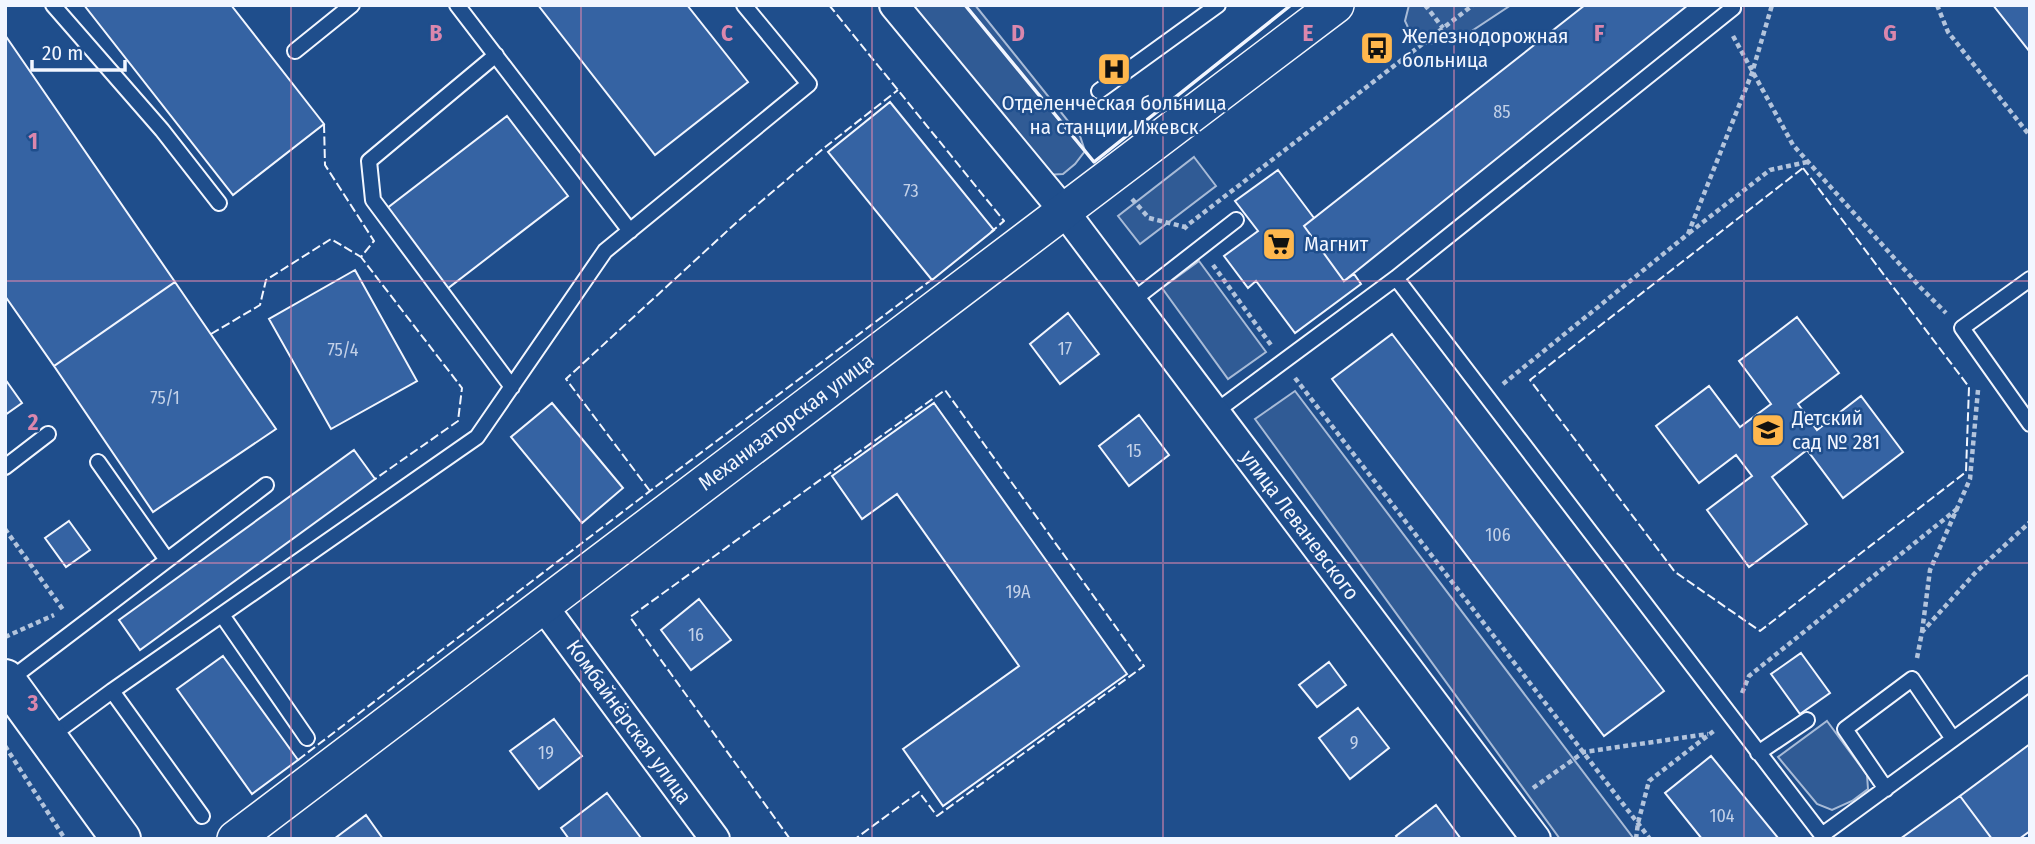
<svg xmlns="http://www.w3.org/2000/svg" width="2035" height="844" font-family="'Fira Sans Condensed',sans-serif">
<style>
.built{fill:#305b95;stroke:#a8bbd7;stroke-width:2}
.building{fill:#3563a3;stroke:#f2f6ff;stroke-width:2}
.lines{fill:none;stroke-linecap:round;stroke-linejoin:round}
.service-casing{stroke:#f2f6ff;stroke-width:18}
.minor-casing{stroke:#f2f6ff;stroke-width:32}
.tertiary-casing{stroke:#f2f6ff;stroke-width:38}
.primary-casing{stroke:#f2f6ff;stroke-width:42}
.path{stroke:#b3c4dc;stroke-width:4.5;stroke-dasharray:5 3.5;stroke-linecap:butt}
.service{stroke:#1f4e8c;stroke-width:14}
.minor{stroke:#1f4e8c;stroke-width:28}
.tertiary{stroke:#1f4e8c;stroke-width:35}
.primary{stroke:#1f4e8c;stroke-width:38}
.fence{stroke:#f2f6ff;stroke-width:2;stroke-dasharray:9 3.5;stroke-linecap:butt}
.wall{stroke:#f2f6ff;stroke-width:3.5}
.grid{fill:none;stroke:#da87ad;stroke-width:2;stroke-opacity:0.55}
.labels{text-anchor:middle;stroke-width:5;stroke-linejoin:round;paint-order:stroke}
.number-label{font-size:18px;fill:#c3d1e8}
.poi-label{font-size:21px;fill:#f2f6ff;stroke:#1f4e8c;text-anchor:start}
.street-label{font-size:21px;fill:#f2f6ff;stroke:#1f4e8c}
.grid-label{font-size:23px;text-anchor:middle;font-weight:bold;fill:#da87ad;stroke:#1f4e8c;stroke-width:5;stroke-linejoin:round;paint-order:stroke}
</style>
<rect width="100%" height="100%" fill="#1f4e8c"/>
<!-- built -->
<path class="built" d="M911,5h64l105,131 5,15 -10,13 -12,10 -17,1z
M1409,5h102l-53,35 -32,4 -14,-8 -7,-15z
M1194,157l22,29 -76,58 -22,-28z
M1199,261l67,91 -38,27 -66,-91z
M1295,391l339,448h-74l-305,-420z
M1827,721l40,54 1,14 -16,12 -20,9 -15,-6 -39,-47z"/>
<!-- building -->
<path class="building" d="M84,5h147l93,119 -91,71z
M538,5h149l61,77 -93,73z
M1585,5h103l-344,276 -40,-55z
M1993,5h37v47z
M5,35l170,247 -121,84 -49,-70z
M890,102l104,128 -62,50 -104,-128z
M507,116l61,80 -121,93 -61,-80z
M1278,170l36,48 -10,8 40,55 10,-7 7,10 -66,49 -39,-52 -8,7 -24,-32 34,-25 -23,-30z
M355,270l62,111 -86,48 -62,-110z
M175,282l101,147 -123,83 -99,-146z
M1068,313l31,41 -39,30 -30,-40z
M1797,317l42,56 -41,31 19,26 44,-34 42,56 -60,46 -36,-48 -35,27 35,47 -58,43 -42,-57 45,-34 -16,-21 -37,28 -43,-57 53,-40 31,41 31,-23 -32,-43z
M1392,334l272,357 -60,45 -272,-357z
M5,379l17,24 -17,12z
M552,403l71,85 -41,35 -71,-86z
M934,403l193,271 -184,132 -40,-57 116,-83 -122,-172 -35,25 -30,-43z
M1139,415l30,40 -40,31 -30,-40z
M354,450l21,29 -235,171 -21,-30z
M69,521l21,29 -24,17 -21,-29z
M699,599l32,41 -40,30 -30,-40z
M1801,653l29,40 -30,21 -29,-40z
M223,656l75,104 -46,34 -75,-105z
M1329,662l17,23 -29,22 -18,-22z
M1358,708l31,40 -39,31 -31,-41z
M554,719l28,37 -43,33 -29,-38z
M2030,744v87l-11,8h-27l-32,-43z
M1711,756l68,83h-77l-37,-46z
M607,793l34,45 -72,1 -8,-11z
M1960,796l32,43h-92z
M1436,805l25,34h-63l-2,-3z
M366,815l17,24h-49z"/>
<g class="lines">
<!-- service casing -->
<g class="service-casing">
<path id="service" d="M53,5l109,125 57,73
M457,5l173,226
M295,51l57,-46
M496,55l-127,106 4,39 139,187
M1099,91l119,-86
M1396,278l429,561
M2030,279l-68,49 68,96
M1132,301l104,-81
M1215,412l181,-134 337,-270 -1,-3
M98,462l69,98
M5,467l43,-33
M222,615l85,123
M8,681l258,-196
M112,691l365,-254 128,-186 204,-167 -65,-79
M48,738l64,-47 90,125
M1758,753l49,-33
M1886,789l-41,-60 67,-50 41,60
M1822,835l208,-152"/>
</g>
<!-- minor casing -->
<g class="minor-casing">
<path id="minor" d="M894,5l170,206 472,628
M543,606l172,233"/>
</g>
<!-- tertiary casing -->
<g class="tertiary-casing">
<path id="tertiary" d="M235,839l1101,-834"/>
</g>
<!-- primary casing -->
<g class="primary-casing">
<path id="primary" d="M5,679l116,160"/>
</g>
<!-- path -->
<path class="path" d="M1425,5l18,23
M1937,5l11,27 82,104
M1733,36l60,109 128,143 25,25
M1132,199l17,19 36,9
M1187,229l-2,-2 288,-222
M1689,233l81,-63 37,-8
M1213,265l58,80
M1295,378l355,461
M1503,384l185,-150 64,-161 20,-68
M5,529l59,82
M1922,632l8,-62 40,-91 8,-89
M5,637l49,-22
M1917,658l5,-26 54,-60 54,-50
M1742,693l7,-17 208,-167
M5,746l60,93
M1533,788l51,-36 124,-18
M1636,839l2,-16 11,-42 66,-51"/>
<!-- service -->
<use href="#service" class="service"/>
<!-- minor -->
<use href="#minor" class="minor"/>
<!-- tertiary -->
<use href="#tertiary" class="tertiary"/>
<!-- primary -->
<use href="#primary" class="primary"/>
<!-- fence -->
<path class="fence" d="M829,5l175,216 -13,11
M324,124l1,41 49,76 -13,16 101,131 -4,33 -83,58
M1803,168l166,219 -3,85 -206,159 -85,-59 -145,-192z
M211,334l49,-29 6,-25 65,-41 30,18
M650,491l-84,-112 171,-157 87,-74 74,-58
M298,760l352,-269 284,-213
M790,839l-160,-222 315,-227 199,276 -207,150 -18,-24 -64,47"/>
<!-- wall -->
<path class="wall" d="M965,5l129,157 197,-157"/>
</g>
<!-- grid -->
<path class="grid" d="M291,5v834M581,5v834M872,5v834M1163,5v834M1454,5v834M1744,5v834M5,281h2025M5,563h2025"/>
<!-- icons -->
<defs>
<g id="bus-square" transform="scale(1.75)"><rect x="-9" y="-9" width="18" height="18" rx="4" fill="#ffb74d" stroke="#1f4e8c"/><path d="M-5-6H5V4H4V6H2V4H-2V6H-4V4H-5ZM-3.5-4V0h7V-4ZM-3.5 1.2v1.5H-2V1.2ZM2 1.2v1.5H3.5V1.2Z" fill="#111"/></g>
<g id="hospital-square" transform="scale(1.75)"><rect x="-9" y="-9" width="18" height="18" rx="4" fill="#ffb74d" stroke="#1f4e8c"/><path d="M-5-5h3v3.5h4V-5h3V5h-3V1.5h-4V5h-3Z" fill="#111"/></g>
<g id="supermarket-square" transform="scale(1.75)"><rect x="-9" y="-9" width="18" height="18" rx="4" fill="#ffb74d" stroke="#1f4e8c"/><path d="M-6-5.5h2.5l.6 2H6L4.5 2H-2.5L-4.4-4H-6ZM-1.5 3.2a1.3 1.3 0 1 0 .1 0ZM3 3.2a1.3 1.3 0 1 0 .1 0Z" fill="#111"/></g>
<g id="school-square" transform="scale(1.75)"><rect x="-9" y="-9" width="18" height="18" rx="4" fill="#ffb74d" stroke="#1f4e8c"/><path d="M0-5L7-2L0 1L-7-2ZM-4 1L0 2.5L4 1V4Q0 6-4 4Z" fill="#111"/></g>
</defs>
<g fill-rule="evenodd">
<use href="#bus-square" x="1377" y="48"/>
<use href="#hospital-square" x="1114" y="69"/>
<use href="#supermarket-square" x="1279" y="244"/>
<use href="#school-square" x="1768" y="430"/>
</g>
<g class="labels">
<!-- number labels -->
<g class="number-label">
<text x="1502" y="118">85</text>
<text x="911" y="197">73</text>
<text x="1065" y="355">17</text>
<text x="343" y="356">75/4</text>
<text x="165" y="404">75/1</text>
<text x="1134" y="457">15</text>
<text x="1498" y="541">106</text>
<text x="1018" y="598">19А</text>
<text x="696" y="641">16</text>
<text x="1354" y="749">9</text>
<text x="546" y="759">19</text>
<text x="1722" y="822">104</text>
</g>
<!-- poi labels -->
<g class="poi-label">
<text x="1402" y="43">Железнодорожная<tspan x="1402" dy="24">больница</tspan></text>
<text x="1114" y="110" text-anchor="middle">Отделенческая больница<tspan x="1114" dy="24">на станции Ижевск</tspan></text>
<text x="1304" y="251">Магнит</text>
<text x="1792" y="425">Детский<tspan x="1792" dy="24">сад № 281</tspan></text>
</g>
<!-- street labels -->
<g class="street-label">
<text transform="translate(786 422) rotate(-37)" y="7">Механизаторская улица</text>
<text transform="translate(1300 525) rotate(53)" y="7">улица Леваневского</text>
<text transform="translate(629 722) rotate(54)" y="7">Комбайнёрская улица</text>
</g>
</g>
<g class="grid-label">
<text x="436" y="41">B</text>
<text x="727" y="41">C</text>
<text x="1018" y="41">D</text>
<text x="1308" y="41">E</text>
<text x="1599" y="41">F</text>
<text x="1890" y="41">G</text>
<text x="33" y="149">1</text>
<text x="33" y="430">2</text>
<text x="33" y="711">3</text>
</g>
<!-- border -->
<rect width="2035" height="844" fill="none" stroke="#f2f6ff" stroke-width="14"/>
<!-- scale -->
<path d="M32 60v10h93v-10" fill="none" stroke="#f2f6ff" stroke-width="3.5"/>
<text x="42" y="60" font-size="21" fill="#f2f6ff" stroke="#1f4e8c" stroke-width="5" paint-order="stroke">20 m</text>
</svg>
